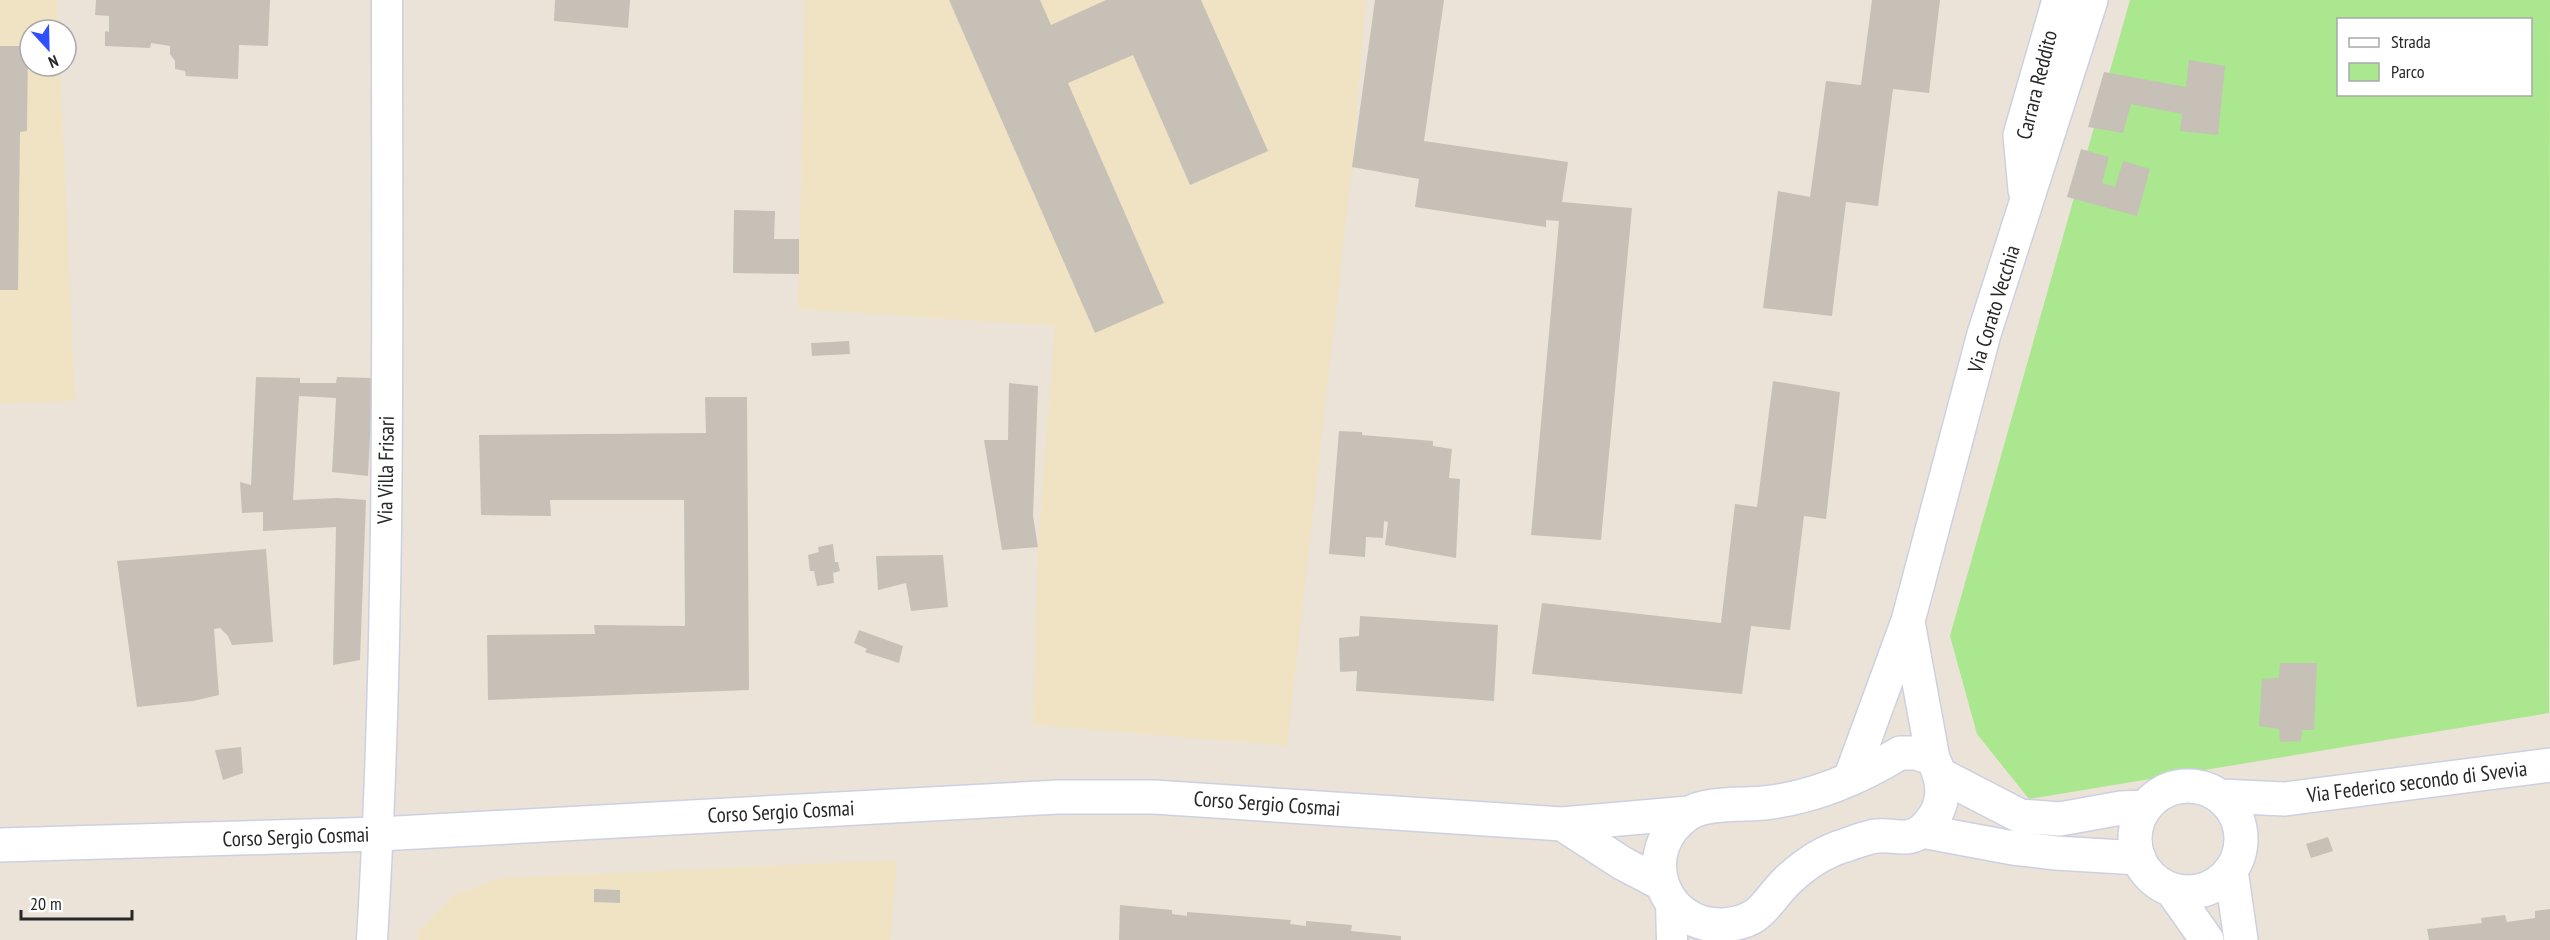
<svg xmlns="http://www.w3.org/2000/svg" width="2550" height="940" font-family="'PT Sans Narrow',sans-serif">
<style>
.education{fill:#efe3c4}
.green{fill:#aae78f;fill-rule:evenodd}
.building{fill:#c6c0b7}
.lines{fill:none;stroke-linecap:round;stroke-linejoin:round}
.minor-casing{stroke:#ccd0e2;stroke-width:33}
.tertiary-casing{stroke:#ccd0e2;stroke-width:36}
.secondary-casing{stroke:#ccd0e2;stroke-width:36}
.minor{stroke:#fff;stroke-width:30}
.tertiary{stroke:#fff;stroke-width:33}
.secondary{stroke:#fff;stroke-width:33}
.labels{text-anchor:middle;stroke-width:4.5;stroke-linejoin:round;paint-order:stroke}
.street-label{font-size:21px;fill:#272727;stroke:#fff}
</style>
<rect width="100%" height="100%" fill="#ebe3d7"/>
<!-- education -->
<path class="education" d="M0,0h57l1,30h-28v36h30l15,335 -75,3z
M805,0h561l-14,167 -65,579 -254,-21 5,-178 17,-221 -257,-17z
M897,860l-7,80h-473l1,-8 36,-37 47,-17z"/>
<!-- green -->
<path class="green" d="M2130,0h420l-1,713 -520,86 -52,-65 -27,-98zM2338,20h192v74h-192z"/>
<!-- building -->
<path class="building" d="M96,0h174l-2,46 -29,-1 -1,34 -52,-3 -1,-5 -10,-2v-8l-5,-7v-8l-19,-3 -1,5 -45,-2v-15l4,1v-16l-14,-1z
M555,0h75l-2,28 -74,-7z
M949,0h91l11,25 55,-25h95l67,151 -78,34 -57,-130 -65,28 96,220 -69,30z
M1375,0h69l-20,141 144,21 -6,40 70,6 -31,332 -70,-5 28,-314 -13,-1v7l-131,-20 4,-28 -67,-12z
M1872,0h68l-11,93 -36,-4 -15,117 -32,-4 -14,114 -69,-8 15,-117 32,6 16,-116 35,4z
M0,46h28l-1,85 -7,1 -2,158h-18z
M2189,60l36,6 -7,69 -38,-4 2,-17 -51,-10 -8,29 -35,-6 16,-55 82,15z
M2081,149l28,8 -7,26 13,4 8,-26 27,8 -13,47 -70,-19z
M734,210l41,1 -1,28h25v35l-66,-1z
M849,341l1,13 -38,2 -1,-13z
M256,377l44,1v5h36l1,-6 36,1 -5,98 -36,-4 4,-74 -37,-2 -6,104 44,-2 29,2 -6,160 -27,5 3,-138 -73,4v-19l-21,1 -2,-31 11,3z
M1773,381l67,11 -14,127 -22,-3 -14,114 -39,-4 -9,68 -210,-20 10,-71 179,20 14,-119 22,3z
M1009,383l29,3 -5,130 5,31 -36,3 -18,-110h24z
M705,397h42l2,293 -261,10 -1,-65 108,-1 -1,-9 91,1 -1,-126h-134l1,16 -70,-1 -2,-80 227,-2z
M1339,431l23,1v3l71,6v5l19,3 -3,29 11,1 -4,79 -71,-13 3,-23 -4,-1 -1,17 -17,-1 -1,20 -36,-3z
M833,544l2,18h3l2,9 -7,2 1,10 -17,3 -3,-15h-4l-2,-16 11,-3 -1,-5z
M266,549l7,93 -41,3 -4,-9 -8,-8 -6,1 5,66 -26,6 -56,6 -20,-146z
M943,555l5,52 -37,4 -5,-28 -28,7 -2,-34z
M1360,616l138,9 -4,76 -138,-10 1,-20 -17,1 -1,-34 20,-2z
M859,630l44,16 -4,17 -34,-11 2,-3 -13,-6z
M2280,663h37l-3,67h-12l-1,11 -21,1 -1,-13 -20,-3 3,-47 17,-1z
M241,747l2,26 -20,7 -8,-30z
M2328,837l5,14 -22,7 -5,-14z
M594,889l26,1v13l-26,-1z
M1120,905l52,5v4l15,2v-4l104,8 -1,4 16,2v-5l46,4 -1,6 50,5v4h-282z
M2550,909v31h-121l-2,-11 55,-6 -1,-5 24,-3 2,7 28,-4v-7z"/>
<g class="lines">
<!-- minor casing -->
<g class="minor-casing">
<path id="minor" d="M1671,901l1,39
M372,940c19,-313 15,-627 15,-940"/>
</g>
<!-- tertiary casing -->
<g class="tertiary-casing">
<path id="tertiary" d="M2025,190l-5,-55 39,-135
M1908,622l25,137
M1850,779l58,-158 76,-287 107,-334"/>
</g>
<!-- secondary casing -->
<g class="secondary-casing">
<path id="secondary" d="M1900,753h17l16,6c13,26 13,49 -9,70 -15,14 -30,5 -47,7 -10,1 -22,6 -31,9 -21,6 -42,20 -58,35 -23,22 -25,42 -64,45 -63,3 -89,-75 -36,-111 18,-12 55,-9 76,-11 48,-5 95,-25 136,-50z
M1941,775l79,41 40,3 61,-11 25,-1
M2135 839a53 53 0 1 1 106 0a53 53 0 1 1-106 0Z
M2219,796l66,3 265,-34
M1562,824l60,39 40,21
M1922,831l91,17 43,5 83,5
M0,845l379,-11 679,-37h96l408,27 127,-11
M2231,870l10,70
M2171,889l36,51"/>
</g>
<!-- minor -->
<use href="#minor" class="minor"/>
<!-- tertiary -->
<use href="#tertiary" class="tertiary"/>
<!-- secondary -->
<use href="#secondary" class="secondary"/>
</g>
<g class="labels">
<!-- street labels -->
<g class="street-label">
<text transform="translate(2037 85) rotate(-76)" y="7">Carrara Reddito</text>
<text transform="translate(1994 309) rotate(-73)" y="7">Via Corato Vecchia</text>
<text transform="translate(386 470) rotate(-89)" y="7">Via Villa Frisari</text>
<text transform="translate(2417 782) rotate(-7)" y="7">Via Federico secondo di Svevia</text>
<text transform="translate(1267 804) rotate(4)" y="7">Corso Sergio Cosmai</text>
<text transform="translate(781 812) rotate(-3)" y="7">Corso Sergio Cosmai</text>
<text transform="translate(296 837) rotate(-2)" y="7">Corso Sergio Cosmai</text>
</g>
</g>
<!-- legend -->
<rect x="2337" y="18" width="195" height="78" fill="#ffffff" stroke="#a9a9a9" stroke-width="1.5"/>
<rect x="2349" y="38" width="30" height="9" fill="#ffffff" stroke="#a9a9a9" stroke-width="1.5"/>
<text x="2391" y="48" font-size="18" fill="#272727">Strada</text>
<rect x="2349" y="63" width="30" height="18" fill="#aae78f" stroke="#a9a9a9" stroke-width="1.5"/>
<text x="2391" y="78" font-size="18" fill="#272727">Parco</text>
<!-- north arrow -->
<g transform="translate(48 48) rotate(158)"><circle r="28" fill="#ffffff" stroke="#a9a9a9" stroke-width="1.5"/>
<path d="M0-4.5L10 22L0 15L-10 22Z" fill="#3050ff"/>
<text y="-9" font-size="16" font-weight="bold" text-anchor="middle" fill="#272727">N</text>
</g>
<!-- scale -->
<path d="M21 910v9h111v-9" fill="none" stroke="#272727" stroke-width="3"/>
<text x="30" y="910" font-size="18" fill="#272727" stroke="#ffffff" stroke-width="4.5" paint-order="stroke">20 m</text>
</svg>
